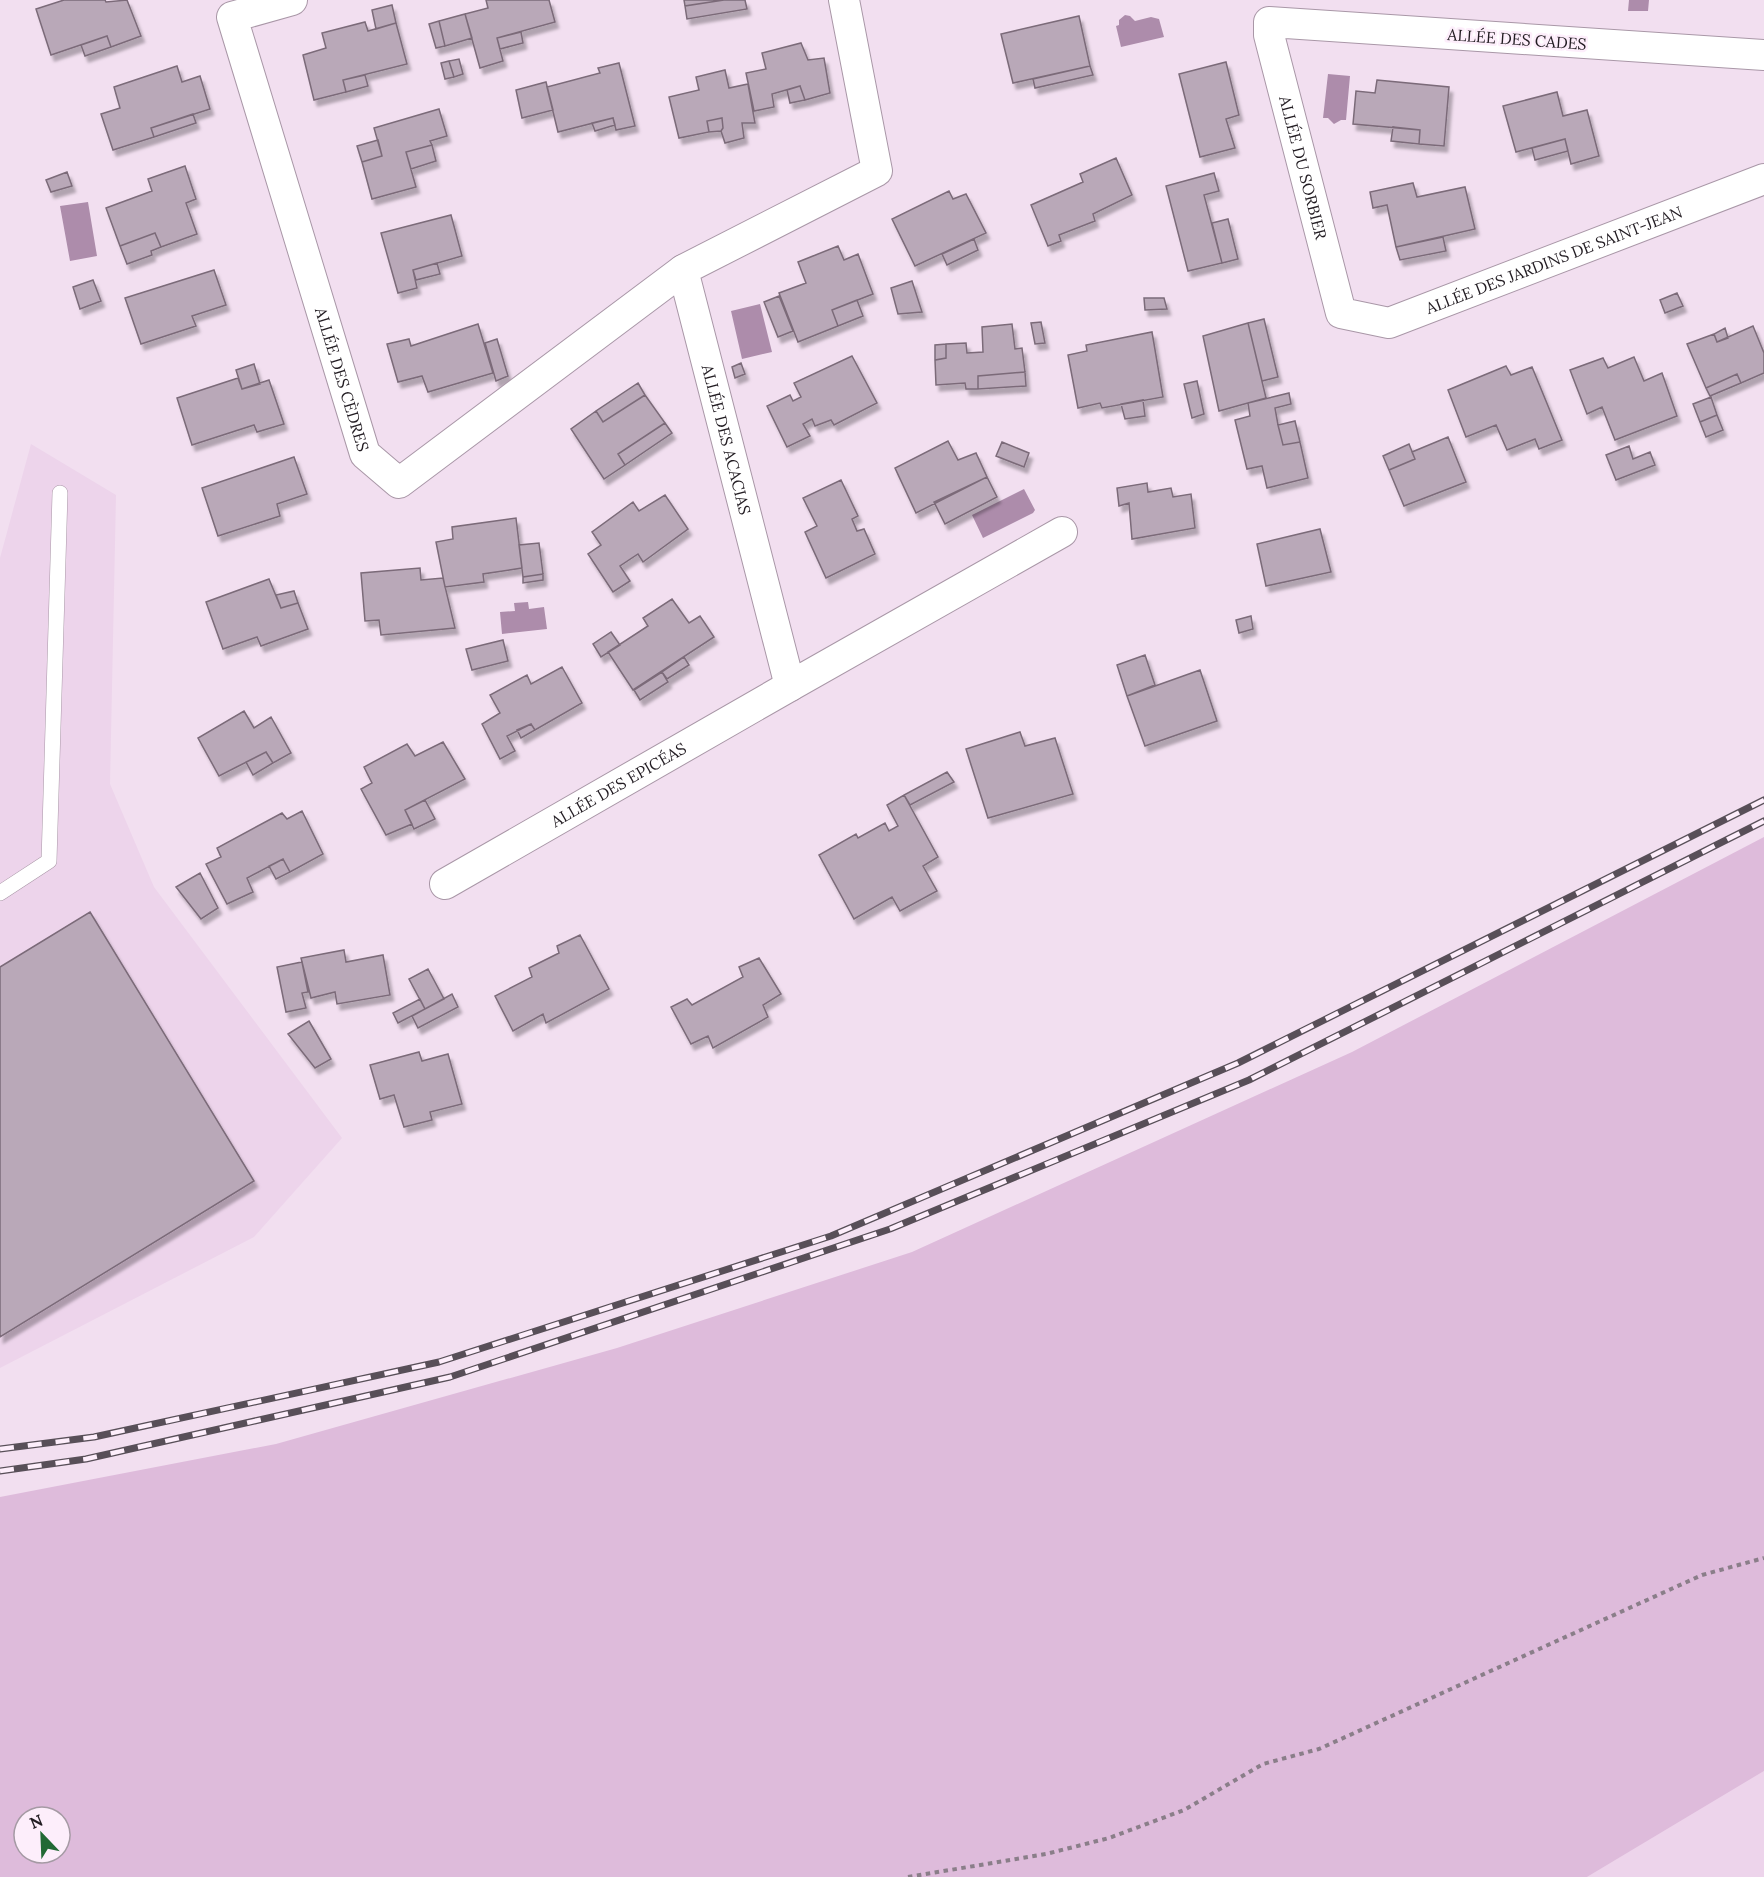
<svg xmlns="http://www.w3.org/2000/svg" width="1764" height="1877" font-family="Lora,serif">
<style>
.built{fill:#edd4eb}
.green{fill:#debbdb;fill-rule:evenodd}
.water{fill:#ad8cab}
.building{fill:#b9a8b8;stroke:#7b6b79;stroke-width:1.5;filter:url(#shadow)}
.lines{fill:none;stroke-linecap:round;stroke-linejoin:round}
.lane-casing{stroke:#a997a7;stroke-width:16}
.street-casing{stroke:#a997a7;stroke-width:32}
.path{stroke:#8a7e89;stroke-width:4;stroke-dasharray:4.5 4.5;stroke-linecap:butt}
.lane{stroke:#fff;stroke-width:15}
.street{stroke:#fff;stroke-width:30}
.rail-casing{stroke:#584f58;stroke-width:7}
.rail{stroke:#fdeefb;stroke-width:4.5;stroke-dasharray:14;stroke-linecap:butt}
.labels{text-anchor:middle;stroke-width:5;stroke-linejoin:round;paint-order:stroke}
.street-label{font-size:16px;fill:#221c22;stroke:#fdeefb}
</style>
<defs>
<filter id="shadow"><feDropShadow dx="3.5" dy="6" stdDeviation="1.5" flood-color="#0004"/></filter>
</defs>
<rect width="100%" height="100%" fill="#f2dff0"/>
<!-- built -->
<path class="built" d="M31,444l85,51 -6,289 44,103 188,251 -88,99 -254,131v-810z
M1764,1771v106h-177z"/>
<!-- green -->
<path class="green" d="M1764,837v934l-177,106h-1587v-380l276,-53 341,-96 295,-96 440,-200zM24,1817h36v36h-36z"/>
<!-- water -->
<path class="water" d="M1629,0h20l-1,11h-20z
M1125,15l5,1 5,5 16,-4 8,2 5,18 -43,10 -5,-21 3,-1v-5z
M1328,74l22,2 -4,44h-5l-7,4 -6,-6h-5z
M88,202l9,54 -27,5 -10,-55z
M760,304l12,48 -30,7 -11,-48z
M1024,489l11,21 -2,3 -50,25 -11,-23z
M528,602l1,7 15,-2 3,22 -45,5 -2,-22 15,-1 -1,-8z"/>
<!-- building -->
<path class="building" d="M64,0h41l1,2 21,-2 14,36 -30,11 -4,-11 -56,19 -15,-46z
M486,0h63l6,22 -58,16 6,23 -23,7 -15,-54 23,-6z
M684,0h40l-39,6z
M724,0h21l2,9 -60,10 -2,-13z
M392,5l4,18 -20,6 -4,-19z
M465,14l7,24 -27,8 -6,-25z
M1079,16l11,50 -77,17 -12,-49z
M439,21l6,25 -9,2 -7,-24z
M365,22l3,9 28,-8 11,41 -64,16 3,12 -32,8 -11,-45 23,-7 -4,-15z
M521,32l2,11 -23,6 -3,-11z
M107,36l4,11 -26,9 -4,-11z
M801,43l7,17 16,-2 6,35 -25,7 -5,-14 -28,8 2,13 -20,4 -8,-38 20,-4 -4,-16z
M459,59l4,15 -9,3 -5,-16z
M449,61l5,16 -9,2 -4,-16z
M1226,62l13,53 -13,4 9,29 -35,9 -21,-83z
M619,63l16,63 -19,4 -3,-12 -55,14 -11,-45 53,-14 -2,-5z
M177,66l5,16 18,-6 10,33 -59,19 3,9 -41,13 -12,-36 19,-6 -6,-21z
M1090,66l3,9 -58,13 -2,-9z
M725,70l4,18 19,-4 7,39h-13l2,15 -19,5 -4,-12 2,-3 -1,-10 -15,3 2,11 -30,6 -10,-41 30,-7 -3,-13z
M365,75l3,11 -22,6 -3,-12z
M1377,80l72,7 -5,59 -25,-2 1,-14 -67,-6 3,-33 19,2z
M546,82l7,28 -31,8 -6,-28z
M800,86l5,14 -15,3 -3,-13z
M1557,92l6,24 24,-6 12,46 -28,8 -6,-25 -49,13 -13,-46z
M439,109l8,27 -17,5 2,4 -26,7 10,35 -44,12 -10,-37 20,-6 -8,-28z
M193,114l3,9 -42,14 -3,-9z
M613,118l2,7 -20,6 -3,-8z
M722,118l1,10 -2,3 -12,1 -2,-11z
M1393,127l27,3 -1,14 -28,-3z
M1565,139l3,12 -33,9 -3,-12z
M378,140l4,16 -20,6 -5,-16z
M432,145l4,16 -25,8 -5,-17z
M1116,158l16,37 -39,19 2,7 -36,14 2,6 -13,5 -17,-41 52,-23 -3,-8z
M185,166l11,33 -10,4 11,31 -36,13 -6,-14 -35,13 -14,-38 46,-17 -4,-12z
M67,172l5,14 -21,6 -5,-12z
M1214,173l5,18 -15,4 18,68 -34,8 -22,-85z
M1413,183l4,14 48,-10 10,42 -79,18 -9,-42 -14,3 -3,-16z
M949,191l4,8 13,-5 20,39 -71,33 -23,-47z
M451,215l11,41 -49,14 4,18 -19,5 -17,-60z
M1228,219l10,40 -16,4 -10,-40z
M155,233l6,14 -10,4 1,4 -25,9 -7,-18z
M1443,237l3,14 -46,9 -4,-13z
M974,239l4,11 -31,15 -5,-11z
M838,246l6,14 14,-6 15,40 -41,16 6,16 -40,16 -19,-49 27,-10 -8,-21z
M437,263l3,11 -24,6 -3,-10z
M214,270l12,35 -34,11 4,10 -55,18 -16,-46z
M93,280l8,21 -21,8 -7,-22z
M912,281l10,31 -24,2 -7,-26z
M1677,293l6,13 -18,7 -5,-13z
M779,296l14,35 -15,6 -14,-35z
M1144,298h20l3,11 -22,1z
M857,300l6,16 -25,10 -6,-16z
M1264,319l14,58 -16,4 -14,-58z
M1041,322l4,21 -10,1 -4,-21z
M1248,323l18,75 -47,13 -16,-75z
M478,324l15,49 -65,19 -6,-16 -24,6 -11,-38 22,-5 2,7z
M1012,324l3,25 7,-1 3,24 -47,4v13h-12l-1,-6 -29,2 -1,-25 11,-2v-14l20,-1 1,10 16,-1 -1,-25z
M1753,326l11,27v20l-23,10 -4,-9 -31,14 -19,-44 27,-10 3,8z
M1725,328l3,10 -11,4 -3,-8z
M1152,332l11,65 -61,11 -2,-5 -22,5 -10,-53 19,-4 -1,-6z
M497,339l11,37 -12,5 -11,-38z
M946,344v14l-11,2v-15z
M852,356l25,47 -43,22 -3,-5 -16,6 -3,-7 -9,5 7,12 -23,11 -20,-41 23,-11 3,6 8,-4 -7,-14z
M1634,357l10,24 18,-8 15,43 -62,24 -13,-33 -15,7 -17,-44 33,-12 5,10z
M741,363l4,11 -10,4 -3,-11z
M254,364l6,20 -18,5 -6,-19z
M1506,366l5,9 21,-8 30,73 -23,9 -4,-10 -28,11 -11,-25 -30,12 -18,-47z
M1025,372l1,14 -48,3v-13z
M1737,374l4,9 -31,13 -4,-8z
M238,378l4,11 27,-9 15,44 -27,8 -3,-7 -62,20 -15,-47z
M1197,381l7,33 -12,4 -8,-34z
M638,383l7,12 -42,27 -7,-11z
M1289,393l2,11 -16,4 3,17 5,20 17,-3 8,36 -41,10 -5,-22 -15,3 -12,-49 15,-4 -2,-13z
M645,395l20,28 -47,31 7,11 -21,14 -33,-50 25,-18 7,11z
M1711,397l6,18 -17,7 -7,-18z
M1143,400l2,16 -20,3 -4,-15z
M1717,415l6,15 -17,7 -6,-15z
M1295,421l5,21 -17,3 -5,-20z
M665,423l7,10 -47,32 -7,-11z
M1448,437l18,45 -62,24 -15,-36 26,-11 -3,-7z
M948,441l10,19 18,-7 11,24 -71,36 -21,-45z
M1002,442l27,11 -5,14 -28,-11z
M1409,444l6,15 -26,11 -6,-14z
M1629,446l4,13 17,-7 5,13 -39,15 -10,-25z
M294,457l13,37 -30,10 3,12 -62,20 -16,-48z
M987,477l10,20 -52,27 -11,-22z
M841,480l17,36 -6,3 5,12 7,-2 11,25 -49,24 -21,-46 12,-6 -14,-28z
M1147,483l1,9 23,-4 2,9 18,-3 4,34 -63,11 -3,-36 -10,3 -2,-18z
M665,495l23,34 -45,33 -5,-8 -18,12 10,15 -17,11 -25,-38 13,-9 -9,-13 41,-30 6,9z
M516,518l6,50 -39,6 1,8 -39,5 -9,-45 17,-3 -1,-12z
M1320,529l11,43 -65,14 -9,-42z
M539,543l4,31 -20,3 -4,-32z
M420,568l1,12 22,-2 12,50 -74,7 -2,-15 -14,1 -4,-48z
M543,574v6l-20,3v-6z
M269,579l12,29 17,-5 10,26 -47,17 -4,-9 -34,12 -17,-47z
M294,591l4,12 -17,5 -5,-13z
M672,599l17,24 11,-7 14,21 -81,53 -25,-38 40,-26 -5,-8z
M1251,616l2,13 -14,4 -3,-13z
M611,632l9,13 -19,12 -8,-13z
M503,640l5,21 -36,9 -6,-21z
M1145,655l10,30 -28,11 -10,-31z
M684,657l5,8 -22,14 -5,-7z
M562,667l20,36 -47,27 -4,-6 -24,12 8,15 -15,8 -18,-35 18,-11 -10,-18 37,-20 4,9z
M1200,670l17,51 -72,25 -18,-50z
M662,672l6,10 -28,18 -6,-10z
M244,711l10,17 17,-11 20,36 -18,10 -7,-11 -47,24 -21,-38z
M531,724l4,6 -14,8 -4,-8z
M1020,732l5,14 30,-8 18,56 -85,24 -22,-69z
M443,742l22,37 -60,31 7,14 -26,11 -25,-46 11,-6 -8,-16 43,-23 8,12z
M266,752l7,11 -20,12 -7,-13z
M947,772l7,10 -44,23 -6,-10z
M904,795l34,62 -15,9 14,25 -37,20 -8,-14 -38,22 -35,-64 37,-21 2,4 27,-15 4,8 9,-5 -11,-21z
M425,800l10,19 -21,10 -9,-19z
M302,811l21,43 -33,18 -7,-13 -36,19 6,14 -26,12 -21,-40 15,-7 -4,-9 65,-35 5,6z
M283,859l7,13 -14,7 -7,-13z
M200,873l18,35 -17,11 -25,-32z
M90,912l164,269 -254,156v-370z
M580,935l29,54 -63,34 -3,-9 -30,17 -18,-35 37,-19 -3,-9 30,-15 -2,-7z
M344,950l2,12 37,-7 7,40 -53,9 -2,-12 -24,6 -10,-40z
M759,958l22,36 -18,11 5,12 -55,31 -5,-12 -17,8 -20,-37 16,-8 5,6 51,-28 -4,-10z
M302,962l6,30 -6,1 4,15 -20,4 -9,-45z
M428,969l16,30 -19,10 -16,-30z
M452,994l6,13 -40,21 -6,-12z
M420,999l5,10 -27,14 -5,-10z
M309,1021l22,38 -16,9 -27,-34z
M419,1052l3,9 26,-7 14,50 -32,8 2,8 -28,7 -10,-32 -14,4 -10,-34z"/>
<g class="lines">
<!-- lane casing -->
<g class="lane-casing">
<path id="lane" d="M0,893l49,-32 11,-368"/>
</g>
<!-- street casing -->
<g class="street-casing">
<g id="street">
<path id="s1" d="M292,0l-60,17 133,437 34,29 284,-213"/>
<path id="s2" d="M844,0l33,171 -194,99 107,416 272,-154"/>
<path id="s3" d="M1764,55l-495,-33v13l72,278 48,10 375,-144"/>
<path id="s4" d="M445,884l345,-198"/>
</g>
</g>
<!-- path -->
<path class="path" d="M908,1877l138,-23 63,-16 75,-28 79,-46 56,-15 383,-174 62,-17"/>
<!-- lane -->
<use href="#lane" class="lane"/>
<!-- street -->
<use href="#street" class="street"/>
<!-- rail casing -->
<g class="rail-casing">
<path id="rail" d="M0,1449l94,-12 345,-75 392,-126 407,-173 526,-263
M0,1471l86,-12 364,-82 440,-148 359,-149 515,-259"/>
</g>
<!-- rail -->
<use href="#rail" class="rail"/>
</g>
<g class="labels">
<!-- street labels -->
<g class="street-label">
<text transform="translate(1517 39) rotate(4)" y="6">ALLÉE DES CADES</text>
<text dy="6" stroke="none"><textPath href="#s3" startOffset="646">ALLÉE DU SORBIER</textPath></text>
<text dy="6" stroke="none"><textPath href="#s3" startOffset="1022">ALLÉE DES JARDINS DE SAINT-JEAN</textPath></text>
<text dy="6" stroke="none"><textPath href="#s1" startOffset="441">ALLÉE DES CÈDRES</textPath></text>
<text dy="6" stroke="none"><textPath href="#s2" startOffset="567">ALLÉE DES ACACIAS</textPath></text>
<text dy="6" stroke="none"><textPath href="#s4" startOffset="200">ALLÉE DES EPICÉAS</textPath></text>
</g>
</g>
<!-- north arrow -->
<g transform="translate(42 1835) rotate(337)"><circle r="28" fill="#fdeefb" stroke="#a59aa4" stroke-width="1.5"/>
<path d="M0-4.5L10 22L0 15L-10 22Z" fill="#226935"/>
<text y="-9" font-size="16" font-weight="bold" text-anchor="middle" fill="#221c22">N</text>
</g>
</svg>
